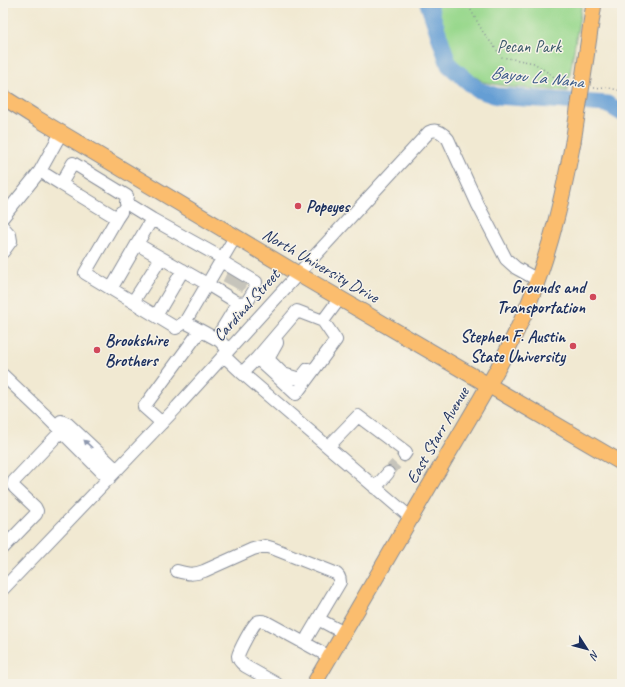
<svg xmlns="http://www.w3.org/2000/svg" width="625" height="687" font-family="Caveat,sans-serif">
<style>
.green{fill:#99d88d;stroke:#5a8476}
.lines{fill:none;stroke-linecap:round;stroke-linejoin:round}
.river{stroke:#659ed4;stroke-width:17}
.minor-tunnel{stroke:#c6c4bb;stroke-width:12;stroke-dasharray:12 6;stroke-linecap:butt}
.minor-casing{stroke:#868c98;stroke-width:14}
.major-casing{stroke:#868c98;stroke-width:17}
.path{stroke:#868c98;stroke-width:1.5;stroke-dasharray:1 3;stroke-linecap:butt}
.minor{stroke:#fff;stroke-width:12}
.major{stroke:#fbbd6e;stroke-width:15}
.major-bridge-casing{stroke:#868c98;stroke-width:17;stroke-linecap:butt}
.major-bridge{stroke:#fbbd6e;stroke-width:15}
.oneway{fill:#8d97ae}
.poi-dot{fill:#d1495b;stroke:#f7f3e8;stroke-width:1.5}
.labels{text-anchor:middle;stroke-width:3;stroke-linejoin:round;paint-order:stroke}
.park-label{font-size:17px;fill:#3a596a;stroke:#f7f3e8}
.poi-label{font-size:17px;font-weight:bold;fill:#1b2f5e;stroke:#f7f3e8;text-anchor:start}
.street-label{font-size:17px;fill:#1b2f5e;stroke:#f7f3e8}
.water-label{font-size:18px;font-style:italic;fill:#355687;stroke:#f7f3e8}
</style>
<rect width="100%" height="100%" fill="#f7f3e8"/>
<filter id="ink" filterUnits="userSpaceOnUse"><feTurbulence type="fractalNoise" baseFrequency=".025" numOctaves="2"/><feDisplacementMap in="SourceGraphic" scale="8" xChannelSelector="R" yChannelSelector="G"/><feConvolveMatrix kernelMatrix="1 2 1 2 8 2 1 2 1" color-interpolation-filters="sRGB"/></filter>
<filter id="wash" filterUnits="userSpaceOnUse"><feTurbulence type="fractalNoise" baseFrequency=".012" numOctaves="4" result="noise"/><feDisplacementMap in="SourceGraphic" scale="16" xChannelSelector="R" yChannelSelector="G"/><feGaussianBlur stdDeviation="0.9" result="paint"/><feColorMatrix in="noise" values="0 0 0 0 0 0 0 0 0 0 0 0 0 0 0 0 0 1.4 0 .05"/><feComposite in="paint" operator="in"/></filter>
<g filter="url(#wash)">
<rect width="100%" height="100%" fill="#f1e9d2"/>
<!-- green -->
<path class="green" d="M433,3h149l-15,88 -56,-4 -28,-5 -25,-18 -7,-8z"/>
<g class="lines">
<!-- river -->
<path class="river" d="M428,3l21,62 29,25 19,6 110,8 15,9"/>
</g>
</g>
<g filter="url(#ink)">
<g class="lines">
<!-- minor-tunnel -->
<path class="minor-tunnel" d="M228,284l5,-10
M237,289l6,-10
M388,473l16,-18"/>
<!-- minor casing -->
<g class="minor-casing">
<path id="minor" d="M61,133l-21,38 21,13 12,-21 54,33 -1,7 26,16
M61,184l56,34 4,-6
M3,217l37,-46
M117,218l-32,55 91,55 9,-6
M3,227l7,8 1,6 -8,11
M222,258l-70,-39 -15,25 70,40 31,19
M111,289l26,-45
M133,302l28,-44
M156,316l27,-46
M323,321l-26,-10 -40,47 39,36 40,-54 -13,-19 17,-23
M216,339l22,-36 9,-1 8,-13 1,-7 -35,-21
M277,342v1l-9,16 15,15 17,5 8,-10
M228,350l-8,-9 -35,-19 50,-85
M224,356l18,17
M257,358l-15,15 169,145
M3,375l41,39 65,65
M61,421l7,3 49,46
M162,423l-18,-16 56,-76
M328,447l30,-31 48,36 -2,3
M375,488l13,-15
M3,548l33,-34 1,-3 -2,-4 -20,-19 -2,-3 1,-4 54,-57
M177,571c11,3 16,4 27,0l49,-22 12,-3 7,2 63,25c4,2 5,4 5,9l-32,54
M3,589l174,-182 121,-133 131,-142c8,-4 14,1 19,7l30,66 28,54 10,9 22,12
M318,619l26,14
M277,684l-32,-18c-4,-3 -7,-6 -7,-10 1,-5 15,-32 19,-34 3,-2 6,-1 9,0l64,35"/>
</g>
<!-- major casing -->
<g class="major-casing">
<path id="major" d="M583,78l11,-75
M3,97l30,19 265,158 324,189
M314,684c42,-73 85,-145 127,-218 33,-56 68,-111 91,-171 20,-50 31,-101 41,-153"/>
</g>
<!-- path -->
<path class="path" d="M467,3l16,29 19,25 32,6 29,20 6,1
M594,88l11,-1 17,4"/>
<!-- minor -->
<use href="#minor" class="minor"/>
<!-- major -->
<use href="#major" class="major"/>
<!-- major-bridge casing -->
<g class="major-bridge-casing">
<path id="major-bridge" d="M573,142l10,-64"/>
</g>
<!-- major-bridge -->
<use href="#major-bridge" class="major-bridge"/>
</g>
<!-- one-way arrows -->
<defs><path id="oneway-solid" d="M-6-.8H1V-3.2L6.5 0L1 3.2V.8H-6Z"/></defs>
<use class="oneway" href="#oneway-solid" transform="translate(88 444) rotate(-136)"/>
</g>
<!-- markers -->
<g class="poi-dot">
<circle cx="298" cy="206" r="4"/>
<circle cx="593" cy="297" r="4"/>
<circle cx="573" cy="346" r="4"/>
<circle cx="97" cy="350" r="4"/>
</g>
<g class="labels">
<!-- park labels -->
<g class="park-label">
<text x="529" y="52">Pecan Park</text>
</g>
<!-- poi labels -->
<g class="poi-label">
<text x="306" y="212">Popeyes</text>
<text x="585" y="293" text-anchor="end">Grounds and<tspan x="585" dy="20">Transportation</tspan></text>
<text x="565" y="342" text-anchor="end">Stephen F. Austin<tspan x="565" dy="20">State University</tspan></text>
<text x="105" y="346">Brookshire<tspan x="105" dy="20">Brothers</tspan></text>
</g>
<!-- street labels -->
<g class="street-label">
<text transform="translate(321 265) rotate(30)" y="6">North University Drive</text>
<text transform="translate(246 305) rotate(-48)" y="6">Cardinal Street</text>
<text transform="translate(437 435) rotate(-60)" y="6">East Starr Avenue</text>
</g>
<!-- water labels -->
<g class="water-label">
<text transform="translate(537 77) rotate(6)" y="6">Bayou La Nana</text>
</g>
</g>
<!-- margin -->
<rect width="625" height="687" fill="none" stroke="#f7f3e8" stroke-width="16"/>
<!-- north arrow -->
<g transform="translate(587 649) rotate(126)" stroke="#f7f3e8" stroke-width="3" paint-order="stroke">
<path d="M0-3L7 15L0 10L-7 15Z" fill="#1b2f5e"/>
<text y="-6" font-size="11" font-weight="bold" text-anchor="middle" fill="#1b2f5e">N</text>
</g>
</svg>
